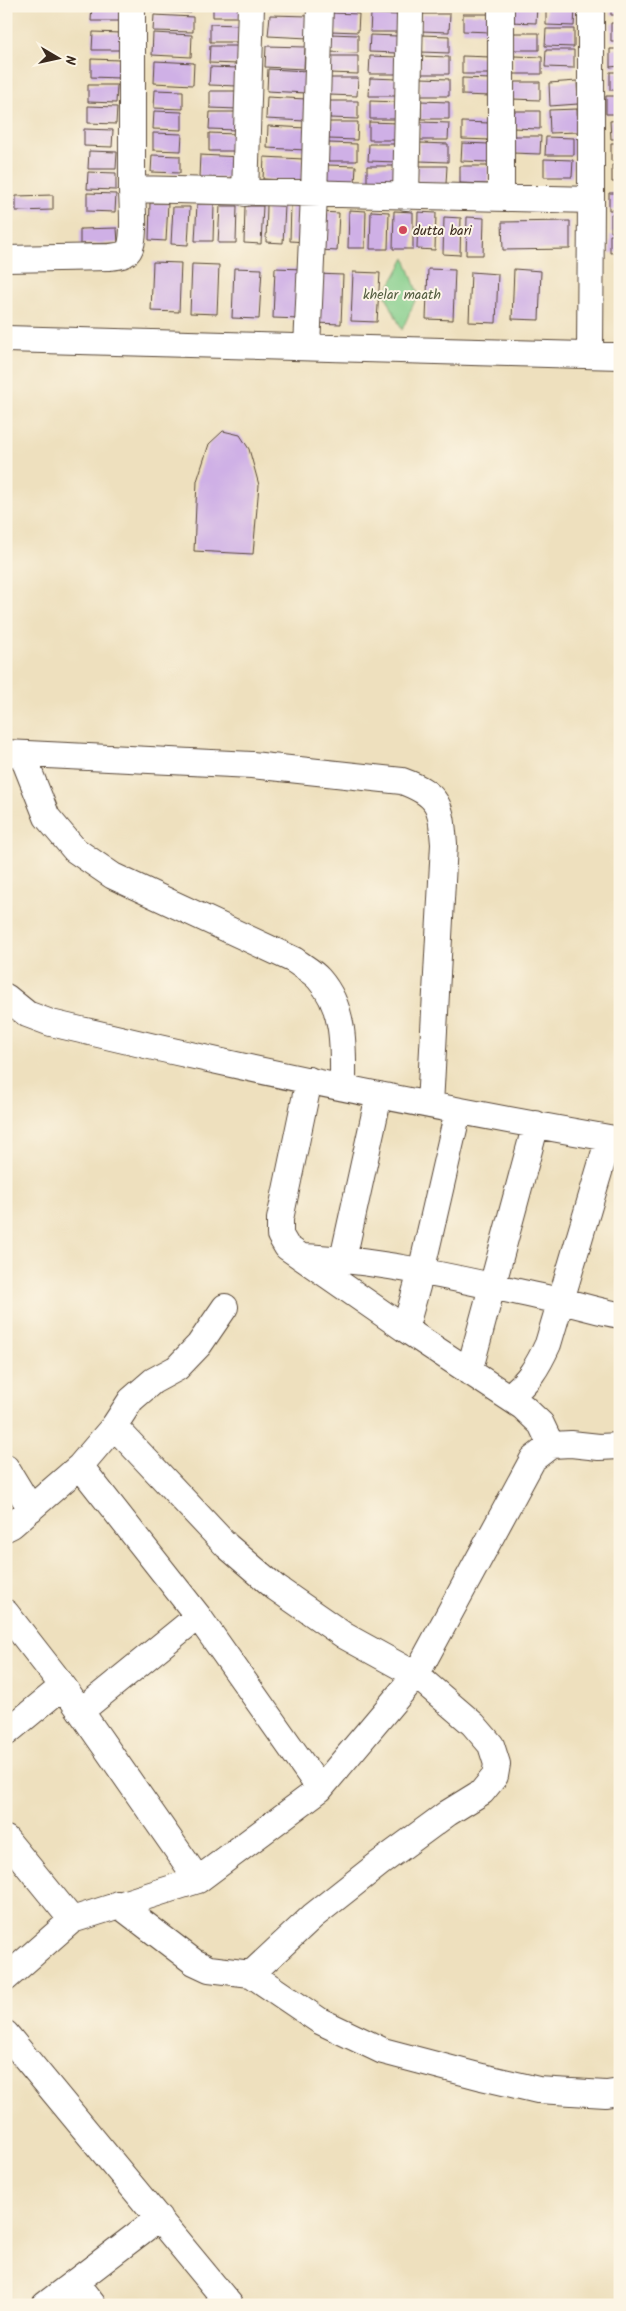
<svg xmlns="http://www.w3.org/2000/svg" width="626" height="2311" font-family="Kalam,sans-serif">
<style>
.green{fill:#83cd8a;stroke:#5f7c54}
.building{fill:#cfb0e6}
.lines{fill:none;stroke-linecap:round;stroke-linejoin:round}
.minor-casing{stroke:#564536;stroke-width:28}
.minor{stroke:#fff;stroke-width:26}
.poi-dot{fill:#d1495b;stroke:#fcf5e5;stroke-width:2}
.labels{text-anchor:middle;stroke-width:4;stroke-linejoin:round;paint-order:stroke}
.poi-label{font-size:14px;fill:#3b2a1e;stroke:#fcf5e5;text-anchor:start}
.park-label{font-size:14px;fill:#515b3e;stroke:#fcf5e5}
</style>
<rect width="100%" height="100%" fill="#fcf5e5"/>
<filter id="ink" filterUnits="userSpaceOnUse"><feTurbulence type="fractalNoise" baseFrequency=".02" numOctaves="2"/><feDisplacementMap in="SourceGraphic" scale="10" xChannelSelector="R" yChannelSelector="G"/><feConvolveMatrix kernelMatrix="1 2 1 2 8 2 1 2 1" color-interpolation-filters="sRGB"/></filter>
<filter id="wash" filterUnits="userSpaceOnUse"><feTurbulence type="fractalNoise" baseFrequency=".0096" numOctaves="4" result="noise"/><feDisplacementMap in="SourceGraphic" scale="20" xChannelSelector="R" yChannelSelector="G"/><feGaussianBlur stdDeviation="1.12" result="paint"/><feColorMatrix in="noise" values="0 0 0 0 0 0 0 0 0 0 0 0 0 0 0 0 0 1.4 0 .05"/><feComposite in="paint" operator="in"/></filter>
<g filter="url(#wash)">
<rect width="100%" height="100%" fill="#eee0be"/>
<!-- green -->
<path class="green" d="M405,258l13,36 -16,36 -17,-36z"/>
<g id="blocks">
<!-- building -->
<path class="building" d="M92,6h28v15h-29z
M151,6h40v7l-40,-2z
M213,6h28v11h-28z
M267,6h40v4z
M511,6h26l-1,17 -26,-1z
M611,6h9v9h-9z
M546,8h29l-1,18 -28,-1z
M331,13l28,1 -1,18 -28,-1z
M371,14l28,1v17h-29z
M422,14h28l-1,18 -28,-1z
M463,14h29l-1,18 -28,-1z
M154,15l39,2v15l-40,-1z
M270,15l39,1 -1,22 -40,-2z
M611,23h9v18h-9z
M210,24l29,1 -1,17h-28z
M546,29h28v18l-29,-1z
M93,32l28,1v17h-29z
M153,33l39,2 -1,22 -39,-2z
M511,33h28v17h-28z
M330,34l28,1v18l-29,-1z
M370,35l28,1v17l-29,-1z
M421,35l28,1v17l-28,-1z
M210,46h28v18l-29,-1z
M266,46l39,1 -1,22 -39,-2z
M610,49h10v17l-10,1z
M546,50h28v18l-29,-1z
M330,56h28v18l-29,-1z
M370,56l28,1v17h-29z
M421,56l28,1v17h-29z
M462,56l29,1 -1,17h-28z
M514,56l28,1v17h-28z
M91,59l29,1 -1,18 -28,-1z
M155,61l39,2 -1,22 -39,-2z
M210,67l28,1v18l-29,-1z
M268,69l39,2 -1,22 -39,-2z
M610,72h10v18h-10z
M330,78h28l-1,18 -28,-1z
M370,78l28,1 -1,17h-28z
M421,78l28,1v17h-29z
M462,78l29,1 -1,17 -28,-1z
M577,81l1,23 -28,2 -1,-23z
M512,82h28v18l-28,-1z
M88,85h29l-1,18 -28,-1z
M155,90l28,1v18l-29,-1z
M210,91h29l-1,18 -28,-1z
M606,96h14v18h-14z
M267,97l39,2 -1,22 -39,-2z
M330,101h28v18l-28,-1z
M370,101l28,1v17h-28z
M421,101l28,1v17h-28z
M88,106l29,1 -1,17 -28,-1z
M577,109l1,23 -28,1 -1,-23z
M154,111l28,1v18l-29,-1z
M512,111h28v18l-28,-1z
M210,112h28l-1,18 -28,-1z
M620,120v19h-9l-1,-18z
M329,122h29l-1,18 -28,-1z
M369,122l29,1 -1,17h-28z
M420,122l29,1 -1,17h-28z
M462,122l28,1v17l-28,-1z
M268,126l39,2 -1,22 -39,-2z
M84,129l29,1 -1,17 -28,-1z
M153,133l29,1 -1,17 -28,-1z
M209,133l28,1v17h-28z
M512,136h29l-1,18 -28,-1z
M546,137l28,1v17h-29z
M329,143l28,1v17h-29z
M420,143l28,1v18l-29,-1z
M462,143l28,1 -1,18 -28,-1z
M611,143h9v17l-9,1z
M369,144h28v18l-29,-1z
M89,151l28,1 -1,17h-28z
M152,155l28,1v17l-29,-1z
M200,155l40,2 -2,22 -39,-2z
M264,157l39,2 -1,22 -39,-2z
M544,159l29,1 -1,17h-28z
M327,165l29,1 -1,17 -28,-1z
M612,165h8v17h-8z
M367,166h29l-1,18 -28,-1z
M418,166h29l-1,18 -28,-1z
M460,166h28v18l-28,-1z
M88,172l28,1v17l-29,-1z
M87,193l29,1 -1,18 -28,-1z
M609,193h11v17h-11z
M53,195v15l-37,1v-15z
M150,203h18l-2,38 -17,-1z
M197,204h17l-1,37h-18z
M291,204h18l-2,38 -17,-1z
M267,205l18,1 -2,37 -17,-1z
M220,206h17l-1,37h-18z
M245,206h18l-2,38 -17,-1z
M173,207h17l-2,38 -17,-1z
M349,210l17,1 -1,37h-17z
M371,211l18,1 -1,37h-18z
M394,211l19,1v37h-20z
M321,212l18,1 -2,38 -17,-1z
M418,212l18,1 -1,37 -18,-1z
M611,214h9v18h-9z
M444,217l17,1 -1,37 -17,-1z
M467,217l17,1 -1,37h-17z
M570,221v28l-67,1 -1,-28z
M117,228l1,15 -38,1v-15z
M610,235h10v17l-10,1z
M153,262l28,1 -2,49 -28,-1z
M192,264l27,1 -2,49 -27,-1z
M234,268l28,1 -3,50 -27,-1z
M275,268l28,1 -3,50 -27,-1z
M428,269l27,1 -2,50 -27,-1z
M514,269l27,2 -2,49 -27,-1z
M353,272l27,1 -3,49 -26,-1z
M471,272l27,2 -2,49 -27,-1z
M316,274l27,1 -2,49 -27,-1z
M223,431l17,4 9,14 10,36 -6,69 -59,-3 3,-70 12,-37z"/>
</g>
</g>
<g filter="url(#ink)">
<use href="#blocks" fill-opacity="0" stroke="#564536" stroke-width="1"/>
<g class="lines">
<!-- minor casing -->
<g class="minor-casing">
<path id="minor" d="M132,6v183l459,11 -1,155
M245,193l6,-187
M406,197l4,-183
M501,198v-192
M591,200v-194
M6,259l104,-2c7,-1 15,-1 19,-7 7,-12 3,-47 3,-61
M6,339l614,17
M307,347l7,-152 6,-189
M6,753l246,12 150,16c38,14 39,25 42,63l-14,261
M22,754l25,63 28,33 38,26 181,84c8,6 19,12 25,19 27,31 24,69 24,107
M6,997l21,17 24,9c188,45 378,84 569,117
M309,1080l-29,139v16l7,12 118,82 118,78 18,17 10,21
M301,1257c87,3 174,26 259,44 20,4 40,11 60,14
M343,1259l36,-164
M405,1329l16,-57 37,-161
M469,1372l67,-248
M508,1397c20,-14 30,-31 40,-53l61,-206
M114,1426l113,120 49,42 69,48 71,39 57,49 18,21 6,19 -2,12 -13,16 -34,21 -68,50 -67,53 -62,58
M80,1466l118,150 122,173
M6,1468l25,41
M6,1528l6,-3 68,-59 34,-40 17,-26 22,-19 24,-13 22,-23 26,-38
M6,1613l57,73 135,194
M81,1711l117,-95
M6,1733l57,-47
M6,1839l66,81
M118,1904l76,58 15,7 42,5 69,47 63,30 99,26 56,13 68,4 14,-2
M6,1978l66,-58 126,-40 122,-91 96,-114 117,-216 18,-14 20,-1 28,3 21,-1
M6,2034l224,271
M75,2282l18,23
M45,2305l114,-87"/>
</g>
<!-- minor -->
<use href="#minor" class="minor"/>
</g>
</g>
<!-- markers -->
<circle class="poi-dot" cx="403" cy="230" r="5"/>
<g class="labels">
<!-- poi labels -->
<g class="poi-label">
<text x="413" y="235">dutta bari</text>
</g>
<!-- park labels -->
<g class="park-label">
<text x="402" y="299">khelar maath</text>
</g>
</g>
<!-- margin -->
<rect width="626" height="2311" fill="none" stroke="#fcf5e5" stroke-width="25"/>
<!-- north arrow -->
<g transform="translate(58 58) rotate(99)" stroke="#fcf5e5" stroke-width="4" paint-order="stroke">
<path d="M0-4L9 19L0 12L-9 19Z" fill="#3b2a1e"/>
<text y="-8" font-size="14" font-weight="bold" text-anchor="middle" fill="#3b2a1e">N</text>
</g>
</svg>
